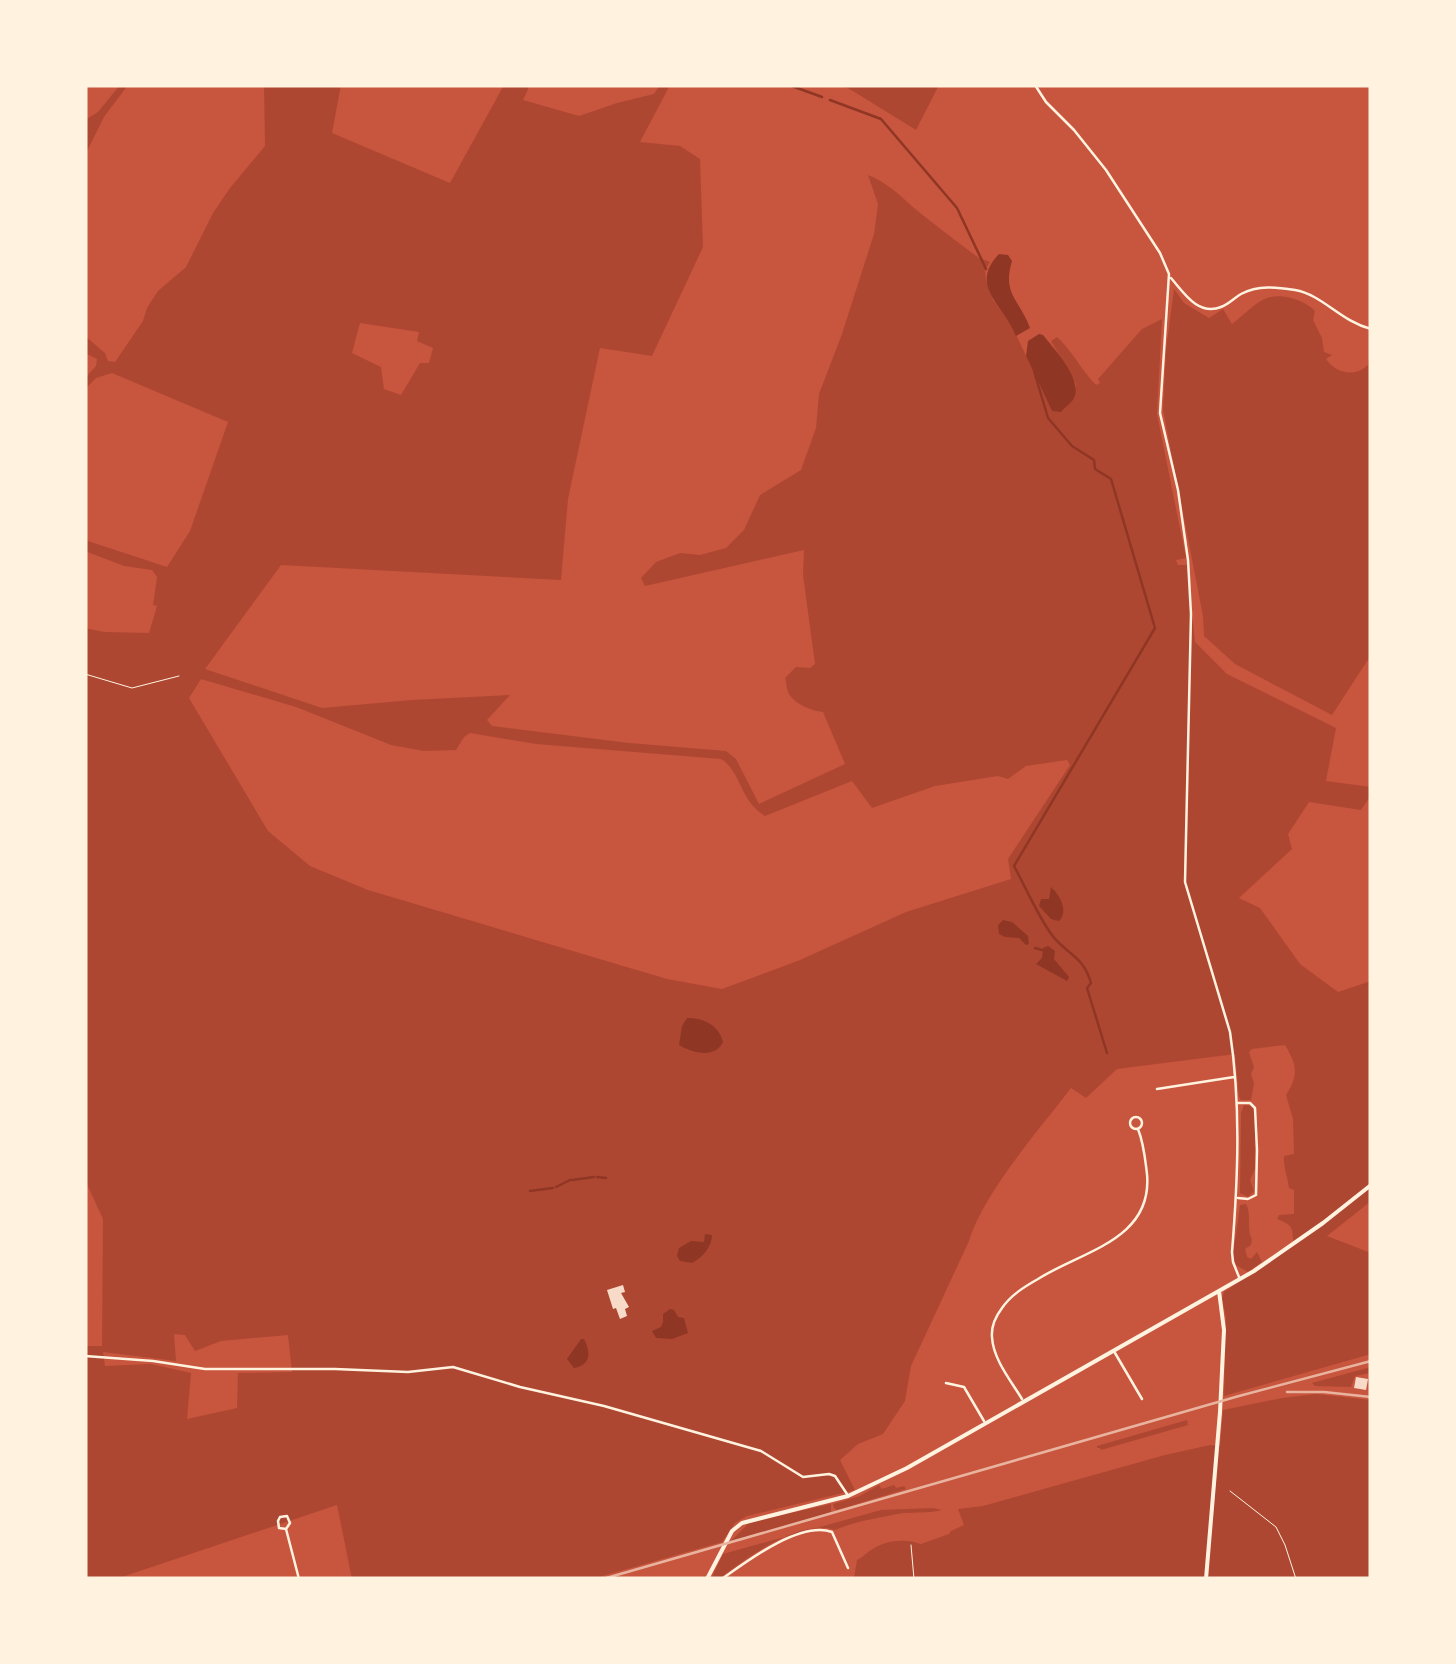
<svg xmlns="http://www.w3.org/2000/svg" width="1456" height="1664" font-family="'Zilla Slab',serif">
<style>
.green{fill:#ae4732;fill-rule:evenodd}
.water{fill:#8f3625}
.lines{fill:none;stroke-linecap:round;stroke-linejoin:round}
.stream{stroke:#8f3625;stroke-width:2.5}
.building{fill:#f7dbc8}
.path{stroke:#fff3e0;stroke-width:1}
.service{stroke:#fff3e0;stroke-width:1}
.minor{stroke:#fff3e0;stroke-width:2.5}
.tertiary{stroke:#fff3e0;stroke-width:4}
.rail{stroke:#e9b49f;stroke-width:2.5}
</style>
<rect width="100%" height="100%" fill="#c8553d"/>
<!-- green -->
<path class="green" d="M120,85h8l-24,32 -19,38v-35l13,-8z
M264,85h77l-9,48 118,50 54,-98h26l-7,15 56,16 38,-13 37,-9 6,-9h10l-30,57 40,4 20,13 3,88 -51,109 -52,-8 -32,151 -7,81 -280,-15 -76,104 117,39 90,-8 98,-5 -23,25 5,6 137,17 97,8 10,8 23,45 86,-40 -22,-52c-11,-1 -28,-8 -34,-18 -3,-5 -2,-11 -4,-16l11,-11 14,1 5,-4 -12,-89 1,-25 -159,36 -4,-8 15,-16 24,-9 20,2 26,-7 18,-18 16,-35 41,-25 15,-42 3,-34 23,-60 32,-100 4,-30 -10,-29c17,6 33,21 46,33 21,17 43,34 65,50l11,4 -5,8 1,10 7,20 18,24 41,87 14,-6 8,-7 2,-14 -25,-43 6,-4c15,13 24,33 39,48l4,-2 -2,-4 44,-50 20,-10 -5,95 29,144 -10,2 2,5h9l8,77 32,32 109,54 -10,53 45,6v8l-10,15 -52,-8 -21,32 4,15 -53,49 21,10 40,56 38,28 33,-11v220l-44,35 44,17v101l-147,42 2,-79 -4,-18 2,-7 70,-47c-3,-16 2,-19 -17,-26l2,-4 15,-1v-24l-5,-2c-1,-11 -6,-21 -5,-32l10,-2 -1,-35 -7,-24c13,-20 11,-30 -1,-50l-33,4 -3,3 5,15 -3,7 3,9 -3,17h-10l-2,-3 -4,-43 -118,15 -31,29 -15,-10c-32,42 -87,104 -102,153l-58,125 -6,35 -22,33 -25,10 -18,16 15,30 -108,26 -12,7 -13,19 -130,37h-240l-15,-74 -221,74h-31v-233h17l1,-127 -18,-39v-552l19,4 45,1 8,-27 -4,-1 4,-28 -5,-7 -28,-4 -39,-15v-11l82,27 23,-36 38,-109 -116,-49 -16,5 -11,11v-11l11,-12 1,-7 -12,-6v-17l20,17 3,8 7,1 28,-41 4,-13 11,-17 28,-24 27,-54 17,-25 35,-42zM360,323l59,9 -2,9 16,7 -4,15h-9l-19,32 -17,-6 -3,-22 -29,-14zM201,679l95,28 95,38 33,6 32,-1 8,-13 6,-4 66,11 185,15c21,13 17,40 44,57l87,-35 20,27 63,-22 63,-10 10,3 18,-13 41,-6 3,5 -62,94 3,20 -105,33 -106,48 -78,29 -55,-10 -299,-89 -58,-24 -42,-35 -79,-133zM174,1334l11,1 10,16 26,-10 67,-6 4,37 -54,1 -1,35 -50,11 4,-46 -40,-9 -46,2 -2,-14 73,9z
M939,85l-23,45 -68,-42 -14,-2z
M1174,289l10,14 25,15 14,-9 9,15c10,-7 23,-22 35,-26 16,-5 37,2 48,13l-2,9 9,18 2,14 8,3 -6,4c10,14 28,19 42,6l3,-27v317l-39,60 -97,-51 -31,-28 -1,-20 -40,-206 3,-60z
M1244,1105l7,1 4,6v57l-5,11 4,11 -6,6 -8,-4 1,-80z
M1246,1204c6,11 0,25 6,35l-1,6 -6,4 2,8 4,2 6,-7 5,10 -14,10 -12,-7 -3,-10 7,-50z
M1371,1367v24l-1,-18 -15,3 -4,11 -36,-1 -3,-3z
M1316,1394l55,6v179l-517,-1 3,-18c5,-2 9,-7 14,-10 14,-10 34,-12 50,-6l28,-10 2,-3 13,-6 -6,-16 25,-3 182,-51 45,-10 10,1 3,-36 59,-12z
M1187,1420l1,5 -87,25 -1,-2h-3v-2z
M879,1485l3,4 12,-4 2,3 8,-2 2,3 -69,21 -3,-2 -1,-4 27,-8z
M831,1504v8l-100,29 19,-19z
M933,1508l9,2c-15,4 -33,1 -50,5 -18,4 -39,7 -57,15 -35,-12 -89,28 -116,49h-8l12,-25 158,-44z"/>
<!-- water -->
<path class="water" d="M999,254l9,1 4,6c-10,33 7,38 18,67l-14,8c-12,-31 -48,-50 -17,-82z
M1039,334l4,1c11,14 42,46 30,65 -3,4 -8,7 -12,12l-9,-1 -26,-55 2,-15z
M1051,887c9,8 18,25 8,34l-8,-2 -12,-13 2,-7h8z
M1003,920l9,2 16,14 1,8 -3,1 -7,-7 -14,-1 -6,-3 -1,-9z
M1048,946l7,5 -1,8 15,18 -2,4 -31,-17 6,-6 1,-10z
M687,1018c17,0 32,7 36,24 -8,17 -31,11 -44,3l3,-19z
M705,1234l7,1c0,12 -10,23 -20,28l-12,-2 -3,-5 2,-8 12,-7 13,1z
M670,1309l4,1 4,7 6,1 4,15 -16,6 -16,-1 -4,-7 9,-4 2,-5v-8z
M581,1339h3c7,13 7,26 -10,29l-7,-9z"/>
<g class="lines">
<!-- stream -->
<path class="stream" d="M789,85l33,12
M830,100l51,19 76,89 29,61
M1034,371l14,47 24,28 22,14 1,9 16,10 44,149 -141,238c10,18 30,63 43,75 16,16 27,18 34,42l-4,5 20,65
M1035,948l7,2
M597,1177l9,1
M572,1180l22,-3
M556,1187l14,-7
M530,1191l23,-3"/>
</g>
<!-- building -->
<path class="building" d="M623,1285l2,7 -4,1 8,14 -4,2 2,7 -7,3 -4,-11 -3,1 -6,-19z
M1356,1377l12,2 -2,11 -12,-2z"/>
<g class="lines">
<!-- path -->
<path class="path" d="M1230,1491l46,36 9,18 11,34
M911,1545l3,34"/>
<!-- service -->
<path class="service" d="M85,674l47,14 47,-12"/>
<!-- minor -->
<path class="minor" d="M1035,85l11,17 28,28 32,40 54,83 9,21 -9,139 18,77 10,70 3,54 -6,268 45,150c11,73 8,146 2,220l1,10 6,15
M1171,278c13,15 27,38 50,29 8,-3 13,-9 20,-13 17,-9 36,-7 54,-4 28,5 45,31 76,39
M1157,1089l77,-12
M1237,1103h13l5,5 2,42 -1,45 -8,4 -10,-1
M1130 1123a6 6 0 1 1 12 0a6 6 0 1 1-12 0Z
M1115,1353l27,46
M85,1356l68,5 52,8h130l73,3 45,-5 67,20 84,19 157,45 42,26 26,-3 6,2 12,18
M946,1383l18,4 20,34
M1022,1399c-11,-18 -29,-40 -30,-62 -1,-11 4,-21 10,-29 9,-13 22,-21 36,-29 44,-28 115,-39 109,-105 -2,-16 -3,-30 -9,-45
M286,1529l4,-6 -3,-7 -7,1 -2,4 1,7 7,1 13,50
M722,1579c25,-18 78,-58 110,-47l16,36"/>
<!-- tertiary -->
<path class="tertiary" d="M707,1579l25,-48 10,-8 106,-27 59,-28 347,-197 69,-48 48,-38
M1206,1579l14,-167 4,-82 -5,-39"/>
<!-- rail -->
<path class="rail" d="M1287,1392h37l47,5
M603,1579l636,-183 132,-35"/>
</g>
<!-- border -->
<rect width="1456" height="1664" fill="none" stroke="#fff3e0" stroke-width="175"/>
</svg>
